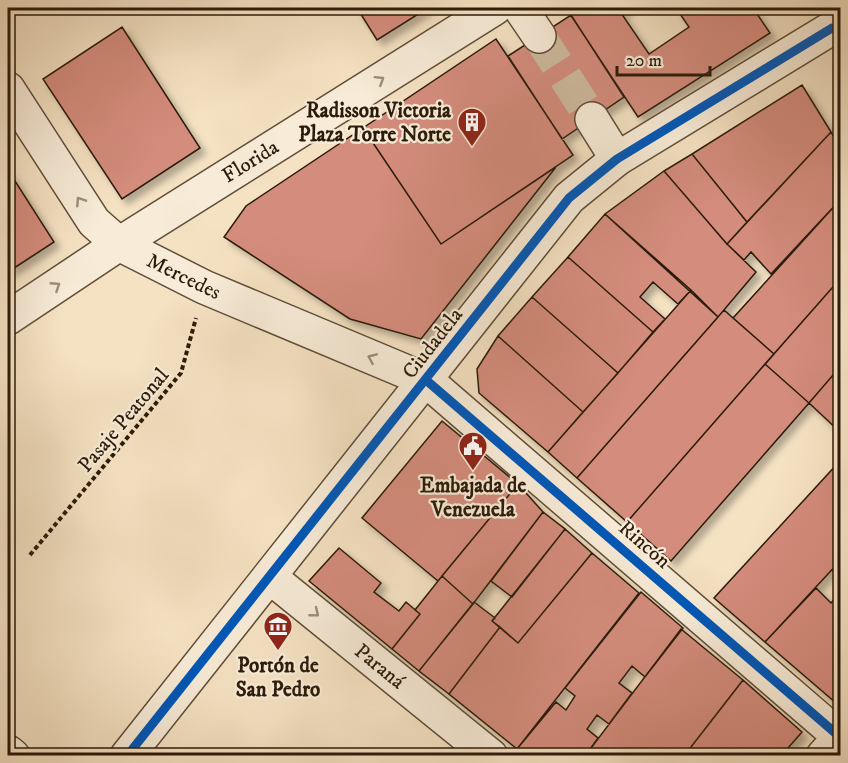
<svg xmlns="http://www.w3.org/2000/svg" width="848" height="763" font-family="'IM FELL DW Pica',serif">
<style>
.building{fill:#d48c7b;stroke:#2b1b0a;stroke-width:1.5;filter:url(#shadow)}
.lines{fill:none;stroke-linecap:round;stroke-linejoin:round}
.minor-tunnel{stroke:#cdba9e;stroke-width:33;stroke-dasharray:33 16;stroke-linecap:butt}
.minor-casing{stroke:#5e4d38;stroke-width:36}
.tertiary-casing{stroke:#5e4d38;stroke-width:36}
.path{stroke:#2b1b0a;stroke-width:4;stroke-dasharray:4.5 3;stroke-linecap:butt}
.minor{stroke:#f8ecd8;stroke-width:33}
.tertiary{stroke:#f8ecd8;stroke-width:33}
.cycleway-casing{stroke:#f8ecd8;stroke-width:13}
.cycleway{stroke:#0057b8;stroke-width:9}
.oneway{stroke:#9c8e7b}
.labels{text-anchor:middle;stroke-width:4.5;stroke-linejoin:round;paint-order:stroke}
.poi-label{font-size:21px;font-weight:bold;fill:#2b1b0a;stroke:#f8ecd8}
.street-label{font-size:21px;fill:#2b1b0a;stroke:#f8ecd8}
</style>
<defs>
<filter id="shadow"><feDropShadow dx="5.5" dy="5.5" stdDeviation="3" flood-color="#0004"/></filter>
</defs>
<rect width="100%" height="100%" fill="#f5e2c3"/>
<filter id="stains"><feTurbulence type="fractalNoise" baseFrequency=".00333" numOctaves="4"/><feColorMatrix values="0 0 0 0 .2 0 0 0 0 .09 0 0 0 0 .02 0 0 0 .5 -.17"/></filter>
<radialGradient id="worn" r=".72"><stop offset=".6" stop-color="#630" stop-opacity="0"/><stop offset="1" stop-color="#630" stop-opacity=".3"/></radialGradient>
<!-- building -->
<path class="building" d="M357,8h71l-51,32z
M566,8h62l-7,5 28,41 40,-27 -13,-19h77l17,25 -132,84z
M571,15l53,82 -62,42 -54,-83z
M122,27l78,121 -78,51 -79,-120z
M496,39l77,116 -132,89 -78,-116z
M802,85l29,47 -84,90 -55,-68z
M363,128l78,116 115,-77 -135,172 -71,-20 -126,-82 22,-31z
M831,132l9,15v53l-69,74 -20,-22 -7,8 -17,-16z
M692,154l55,68 -20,22 -63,-73z
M8,170l46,72 -46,30z
M664,171l63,73 29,28 -38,45 -113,-103z
M840,200v79l-66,75 -41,-36z
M605,214l86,76 -13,14 -25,-22 -13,15 25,22 -12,13 -85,-75z
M568,257l85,75 -35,41 -86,-76z
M840,279v88l-31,36 -44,-39z
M691,290l27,27 -141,161 -29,-26z
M532,297l86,76 -35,39 -85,-76z
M724,310l50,44 -147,168 -50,-44z
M498,336l85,76 -35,40 -69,-59 -2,-24z
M765,364l44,39 -138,158 -44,-39z
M840,367v65l-31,-29z
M442,421l76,63 -80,97 -76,-63z
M839,462l1,99 -75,81 -51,-44z
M518,484l25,28 -70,92 -31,-28z
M543,512l22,17 -53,68 -21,-16z
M565,529l27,24 -74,90 -26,-22z
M339,548l42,35 -7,9 25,19 7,-9 14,12 -28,35 -83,-68z
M592,553l47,40 -122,156 -68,-55 51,-67 18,16z
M840,561v16l-8,-7z
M442,576l31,28 -54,67 -27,-22 28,-35 -5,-4z
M816,588l15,15 9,-10v105l-4,5 -71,-61z
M641,592l42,36 -38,49 -13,-11 -13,17 13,10 -23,31 -12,-9 -10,14 11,9 -13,18h-59l-9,-7 39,-47 10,8 9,-14 -10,-8z
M474,602l21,16 -3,3 8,6 -51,67 -30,-23z
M681,629l62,51 -59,76h-99z
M743,680l59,52 -21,24h-97z"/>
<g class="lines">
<!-- minor-tunnel -->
<path class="minor-tunnel" d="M539,36l53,83"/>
<!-- minor casing -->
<g class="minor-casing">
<path id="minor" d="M520,8l19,28
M8,89l86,133 25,22 85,43 222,93 414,357 -17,19
M592,119l25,40
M8,318l111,-74 376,-236
M270,577l221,179"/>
</g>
<!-- tertiary casing -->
<g class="tertiary-casing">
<path id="tertiary" d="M8,752l5,4
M127,756l442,-558 48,-39 215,-131"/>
</g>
<!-- path -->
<path class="path" d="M30,555l151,-182 15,-55"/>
<!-- minor -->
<use href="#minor" class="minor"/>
<!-- tertiary -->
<use href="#tertiary" class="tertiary"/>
<!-- cycleway casing -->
<g class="cycleway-casing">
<path id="cycleway" d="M426,380l414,357
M127,756l442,-558 48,-39 215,-131"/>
</g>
<!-- cycleway -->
<use href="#cycleway" class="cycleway"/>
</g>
<!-- one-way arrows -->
<defs><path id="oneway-chevron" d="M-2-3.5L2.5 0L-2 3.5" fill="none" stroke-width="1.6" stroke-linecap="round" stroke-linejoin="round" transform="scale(1.5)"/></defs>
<g class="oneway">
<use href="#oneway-chevron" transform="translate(380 80) rotate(-32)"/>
<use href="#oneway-chevron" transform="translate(80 201) rotate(-123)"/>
<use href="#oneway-chevron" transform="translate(56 286) rotate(-33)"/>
<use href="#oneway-chevron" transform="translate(372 358) rotate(-157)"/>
<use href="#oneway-chevron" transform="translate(315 613) rotate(39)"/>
</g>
<!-- icons -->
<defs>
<g id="building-pin" transform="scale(1.5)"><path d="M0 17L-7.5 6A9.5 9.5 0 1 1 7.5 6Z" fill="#8f2418" stroke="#f8ecd8"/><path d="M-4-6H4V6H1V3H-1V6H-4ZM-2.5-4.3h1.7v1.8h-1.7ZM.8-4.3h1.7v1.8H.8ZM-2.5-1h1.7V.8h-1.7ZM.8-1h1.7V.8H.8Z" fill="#fff"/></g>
<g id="civic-pin" transform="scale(1.5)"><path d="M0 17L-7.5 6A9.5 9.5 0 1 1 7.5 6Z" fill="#8f2418" stroke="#f8ecd8"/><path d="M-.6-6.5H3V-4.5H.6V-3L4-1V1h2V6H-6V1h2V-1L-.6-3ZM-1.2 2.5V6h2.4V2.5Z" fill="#fff"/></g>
<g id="museum-pin" transform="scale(1.5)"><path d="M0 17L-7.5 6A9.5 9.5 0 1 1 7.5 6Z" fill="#8f2418" stroke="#f8ecd8"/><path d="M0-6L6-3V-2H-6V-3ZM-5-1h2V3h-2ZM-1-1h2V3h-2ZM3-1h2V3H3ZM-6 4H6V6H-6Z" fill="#fff"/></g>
</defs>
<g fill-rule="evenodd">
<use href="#building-pin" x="472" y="122"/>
<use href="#civic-pin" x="473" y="446"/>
<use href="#museum-pin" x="278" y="626"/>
</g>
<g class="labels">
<!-- poi labels -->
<g class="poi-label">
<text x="451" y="117" text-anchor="end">Radisson Victoria<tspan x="451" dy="24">Plaza Torre Norte</tspan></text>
<text x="473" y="492">Embajada de<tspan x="473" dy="24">Venezuela</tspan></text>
<text x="278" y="672">Portón de<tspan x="278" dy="24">San Pedro</tspan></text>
</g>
<!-- street labels -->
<g class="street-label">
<text transform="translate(250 161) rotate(-32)" y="7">Florida</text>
<text transform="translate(184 276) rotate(26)" y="7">Mercedes</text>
<text transform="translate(432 343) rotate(-52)" y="7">Ciudadela</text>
<text transform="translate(123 420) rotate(-50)" y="7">Pasaje Peatonal</text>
<text transform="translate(645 544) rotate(41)" y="7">Rincón</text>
<text transform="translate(380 666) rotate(39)" y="7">Paraná</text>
</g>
</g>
<!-- margin -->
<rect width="848" height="763" fill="none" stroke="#f5e2c3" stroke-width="30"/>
<rect x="9" y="9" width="830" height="745" fill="none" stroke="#2b1b0a" stroke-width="3"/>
<rect x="15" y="15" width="818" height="733" fill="none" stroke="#2b1b0a" stroke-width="1.5"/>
<!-- scale -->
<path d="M617 66v9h93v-9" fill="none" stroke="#2b1b0a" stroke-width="3"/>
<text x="626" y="66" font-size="18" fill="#2b1b0a" stroke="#f8ecd8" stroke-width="4.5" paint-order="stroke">20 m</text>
<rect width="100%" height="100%" filter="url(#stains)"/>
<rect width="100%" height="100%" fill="url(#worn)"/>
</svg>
